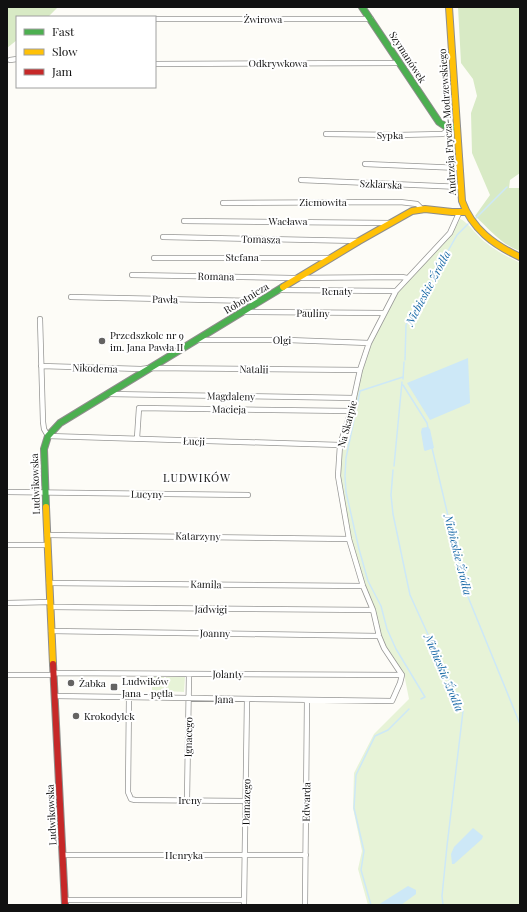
<svg xmlns="http://www.w3.org/2000/svg" width="527" height="912" font-family="'Playfair Display',serif">
<style>
.green{fill:#e7f3d7}
.forest{fill:#d8eac5}
.water{fill:#cde8f7}
.lines{fill:none;stroke-linecap:round;stroke-linejoin:round}
.stream{stroke:#cde8f7;stroke-width:1.5}
.street-casing{stroke:#979795;stroke-width:6}
.fast-casing{stroke:#8e8d8b;stroke-width:8}
.slow-casing{stroke:#8e8d8b;stroke-width:8}
.jam-casing{stroke:#8e8d8b;stroke-width:8}
.street{stroke:#fffffe;stroke-width:4.5}
.fast{stroke:#4caf50;stroke-width:6}
.slow{stroke:#ffc107;stroke-width:6}
.jam{stroke:#c62828;stroke-width:6}
.poi-dot{fill:#646362;stroke:#fff;stroke-width:1.5}
.labels{text-anchor:middle;stroke-width:4;stroke-linejoin:round;paint-order:stroke}
.street-label{font-size:10px;fill:#111;stroke:#fff}
.poi-label{font-size:10px;fill:#111;stroke:#fff;text-anchor:start}
.water-label{font-size:11px;font-style:italic;fill:#1768a6;stroke:#fff}
.neighbourhood-label{font-size:11px;letter-spacing:1px;fill:#111;stroke:#fff}
</style>
<rect width="100%" height="100%" fill="#fdfcf7"/>
<!-- green -->
<path class="green" d="M460,219c7,2 18,18 25,23 11,9 23,15 35,21v642h-152l-10,-36 4,-18 -9,-43 1,-35 20,-39 35,-35 -5,-25 -12,-19 -7,-8 -21,-62 -14,-49 -9,-54 -1,-16 4,-22 12,-46 6,-28 9,-28 27,-50 25,-28 28,-29z
M152,677h12v14h-12z
M166,677h19l-1,15 -18,-1z"/>
<!-- forest -->
<path class="forest" d="M7,7h51l-10,10h-31v23l-10,8z
M458,7h62v166l-10,7 -1,8h11v63c-18,-6 -31,-22 -45,-35l15,-21 -18,-42 -1,-40 6,-17 -4,-17 -12,-16z"/>
<!-- water -->
<path class="water" d="M468,358l2,45 -40,17 -23,-37z
M427,427l3,2 4,19 -9,3 -1,-1 -3,-18 1,-4z
M473,828l10,8 -1,3 -28,25h-2l-1,-10 3,-7z
M408,886l8,4v4l-15,11h-23z"/>
<g class="lines">
<!-- stream -->
<path class="stream" d="M476,218l31,-31
M405,360l1,-35 51,-90 11,-11
M403,377l-43,14 -14,67 -1,18 1,16 13,57 9,32 13,25 6,23 9,20 29,48 -4,2
M403,379l1,-17
M403,385l24,38 1,5
M432,448l34,144 54,132
M394,466l8,-84
M393,470l-2,25 2,19 17,81 53,116 -16,135 -5,50 1,9
M371,905l-10,-35 3,-19 -10,-43 2,-33 19,-39 13,-6 21,-21"/>
<!-- street casing -->
<g class="street-casing">
<path id="street" d="M155,19h216
M10,60l7,-1
M155,64l245,-1
M326,134l71,1 46,-1 7,-6
M365,164l95,4
M301,180l160,7
M223,203l177,-1 17,2 5,5
M184,221l207,2
M163,237l196,4
M154,258h177
M132,275l160,3 110,-1 5,1
M278,290l118,1
M71,297l189,4
M242,312l142,1
M40,319l3,103 1,7 4,7 292,9
M197,340h91l81,3
M41,366l100,3 8,-1 211,2
M109,394l245,4
M137,438l2,-30 212,3
M7,492l241,3
M47,535l302,4
M7,545h40
M49,583l314,3
M7,603l43,-1
M50,607l323,3
M51,631l328,5
M54,673l348,2
M7,675h47
M55,696l337,5 8,-18 2,-8 -18,-27 -5,-12 -6,-26 -10,-24 -14,-47 -11,-63 2,-31 11,-34 9,-41 9,-27 27,-52 54,-58 9,-20
M129,697l-1,95 3,7 4,1 110,1
M187,800l2,-126
M63,855h243
M65,900h179
M244,905l3,-206
M305,905l2,-205"/>
</g>
<!-- fast casing -->
<g class="fast-casing">
<path id="fast" d="M362,7l77,115 6,4 12,2
M46,507l-2,-58 4,-13 12,-13 223,-136"/>
</g>
<!-- slow casing -->
<g class="slow-casing">
<path id="slow" d="M449,7l13,194c10,28 32,44 58,56
M283,287l76,-46 53,-30 13,-2 27,3h14
M46,507l7,157"/>
</g>
<!-- jam casing -->
<g class="jam-casing">
<path id="jam" d="M53,664l12,241"/>
</g>
<!-- street -->
<use href="#street" class="street"/>
<!-- fast -->
<use href="#fast" class="fast"/>
<!-- slow -->
<use href="#slow" class="slow"/>
<!-- jam -->
<use href="#jam" class="jam"/>
</g>
<!-- markers -->
<g class="poi-dot">
<circle cx="102" cy="341" r="4"/>
<circle cx="71" cy="683" r="4"/>
<rect x="110" y="683" width="8" height="8" rx="2"/>
<circle cx="76" cy="716" r="4"/>
</g>
<g class="labels">
<!-- street labels -->
<g class="street-label">
<text x="263" y="23">Żwirowa</text>
<text transform="translate(408 57) rotate(57)" y="4">Szymanówek</text>
<text x="278" y="67">Odkrywkowa</text>
<text transform="translate(447 122) rotate(-94)" y="4">Andrzeja Frycza-Modrzewskiego</text>
<text x="390" y="139">Sypka</text>
<text transform="translate(381 184) rotate(3)" y="4">Szklarska</text>
<text x="323" y="206">Ziemowita</text>
<text x="288" y="225">Wacława</text>
<text transform="translate(261 239) rotate(1)" y="4">Tomasza</text>
<text x="242" y="261">Stefana</text>
<text transform="translate(216 276) rotate(1)" y="4">Romana</text>
<text x="337" y="295">Renaty</text>
<text transform="translate(246 298) rotate(-31)" y="4">Robotnicza</text>
<text transform="translate(165 299) rotate(1)" y="4">Pawła</text>
<text transform="translate(313 313) rotate(1)" y="4">Pauliny</text>
<text transform="translate(282 340) rotate(1)" y="4">Olgi</text>
<text transform="translate(95 368) rotate(2)" y="4">Nikodema</text>
<text transform="translate(254 369) rotate(1)" y="4">Natalii</text>
<text transform="translate(231 396) rotate(1)" y="4">Magdaleny</text>
<text transform="translate(229 409) rotate(1)" y="4">Macieja</text>
<text transform="translate(347 424) rotate(-75)" y="4">Na Skarpie</text>
<text transform="translate(194 441) rotate(2)" y="4">Łucji</text>
<text transform="translate(35 484) rotate(-92)" y="4">Ludwikowska</text>
<text transform="translate(147 494) rotate(1)" y="4">Lucyny</text>
<text transform="translate(198 536) rotate(1)" y="4">Katarzyny</text>
<text transform="translate(206 584) rotate(1)" y="4">Kamila</text>
<text transform="translate(211 609) rotate(1)" y="4">Jadwigi</text>
<text transform="translate(215 633) rotate(1)" y="4">Joanny</text>
<text transform="translate(228 674) rotate(1)" y="4">Jolanty</text>
<text transform="translate(224 699) rotate(1)" y="4">Jana</text>
<text transform="translate(188 737) rotate(-89)" y="4">Ignacego</text>
<text x="190" y="804">Ireny</text>
<text transform="translate(246 802) rotate(-89)" y="4">Damazego</text>
<text transform="translate(306 802) rotate(-89)" y="4">Edwarda</text>
<text transform="translate(51 815) rotate(-93)" y="4">Ludwikowska</text>
<text x="184" y="859">Henryka</text>
</g>
<!-- poi labels -->
<g class="poi-label">
<text x="110" y="339">Przedszkole nr 9<tspan x="110" dy="12">im. Jana Pawła II</tspan></text>
<text x="122" y="685">Ludwików<tspan x="122" dy="12">Jana - pętla</tspan></text>
<text x="79" y="687">Żabka</text>
<text x="84" y="720">Krokodylek</text>
</g>
<!-- water labels -->
<g class="water-label">
<text transform="translate(428 288) rotate(-62)" y="4">Niebieskie Źródła</text>
<text transform="translate(458 555) rotate(76)" y="4">Niebieskie Żródła</text>
<text transform="translate(444 673) rotate(67)" y="4">Niebieskie Źródła</text>
</g>
<!-- neighbourhood labels -->
<g class="neighbourhood-label">
<text x="197" y="482">LUDWIKÓW</text>
</g>
</g>
<!-- border -->
<rect width="527" height="912" fill="none" stroke="#111111" stroke-width="16"/>
<!-- legend -->
<rect x="16" y="16" width="140" height="72" fill="#ffffff" stroke="#a0a0a0"/>
<rect x="24" y="29" width="20" height="6" fill="#4caf50" stroke="#a0a0a0"/>
<text x="52" y="36" font-size="12" fill="#111111">Fast</text>
<rect x="24" y="49" width="20" height="6" fill="#ffc107" stroke="#a0a0a0"/>
<text x="52" y="56" font-size="12" fill="#111111">Slow</text>
<rect x="24" y="69" width="20" height="6" fill="#c62828" stroke="#a0a0a0"/>
<text x="52" y="76" font-size="12" fill="#111111">Jam</text>
</svg>
